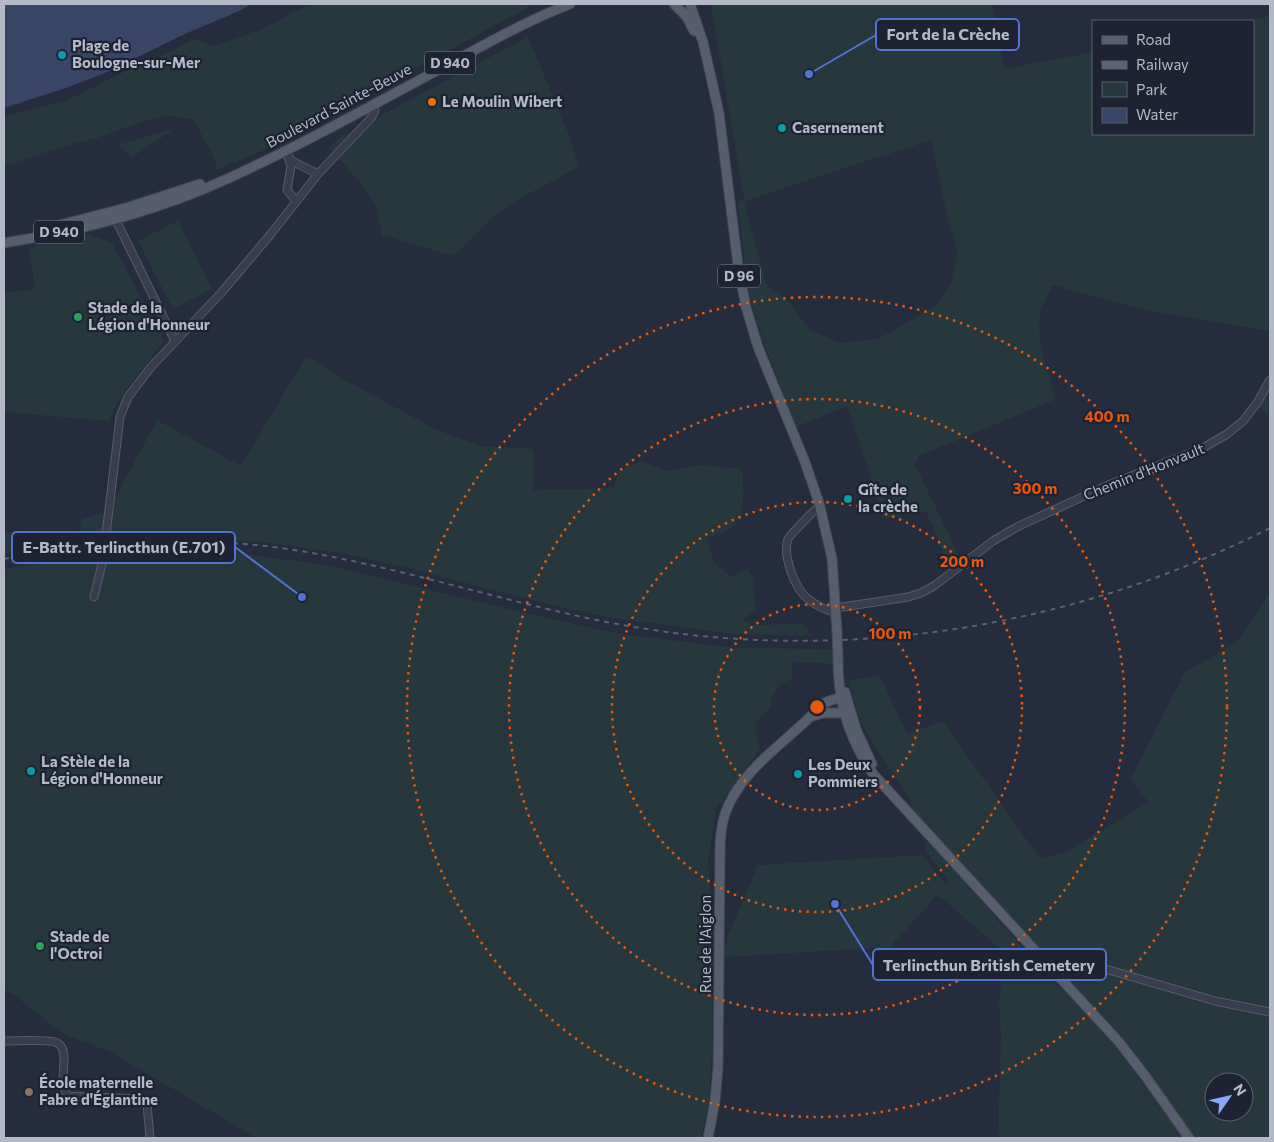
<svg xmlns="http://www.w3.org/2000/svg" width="1274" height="1142" font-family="Commissioner,sans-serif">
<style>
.green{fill:#26383e;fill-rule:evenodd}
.water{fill:#384564}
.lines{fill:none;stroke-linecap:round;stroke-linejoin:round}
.minor-casing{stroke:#565c6b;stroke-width:9}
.major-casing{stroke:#414756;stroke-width:11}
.minor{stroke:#383e4d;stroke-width:7}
.major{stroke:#565d6d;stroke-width:9}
.rail{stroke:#5a6274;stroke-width:2;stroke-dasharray:5 5;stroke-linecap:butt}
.major-bridge-casing{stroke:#414756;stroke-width:11;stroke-linecap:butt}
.major-bridge{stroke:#565d6d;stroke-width:9}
.ring{fill:none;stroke:#e8590c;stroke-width:2.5;stroke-dasharray:2.5 5}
.culture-dot{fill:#0f9aa8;stroke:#1d2332;stroke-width:2}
.food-dot{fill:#e8710a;stroke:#1d2332;stroke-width:2}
.leisure-dot{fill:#2e9e5b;stroke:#1d2332;stroke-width:2}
.education-dot{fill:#8d6e63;stroke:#1d2332;stroke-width:2}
.labels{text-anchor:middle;stroke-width:4.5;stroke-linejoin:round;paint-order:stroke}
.shield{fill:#1d2332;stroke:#878c9b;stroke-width:1}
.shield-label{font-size:14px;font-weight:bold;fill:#b4b9c8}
.poi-label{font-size:15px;font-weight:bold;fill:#b4b9c8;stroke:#1d2332;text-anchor:start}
.street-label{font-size:15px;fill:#b4b9c8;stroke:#1d2332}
.centre{fill:#e8590c;stroke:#1d2332;stroke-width:2.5}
.ring-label{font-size:15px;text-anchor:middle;font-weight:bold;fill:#e8590c;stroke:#1d2332;stroke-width:4.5;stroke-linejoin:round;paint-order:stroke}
.leader{fill:none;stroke:#5273d2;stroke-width:2}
.callout-dot{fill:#5273d2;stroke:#1d2332;stroke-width:2}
.callout{fill:#1d2332;stroke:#5273d2;stroke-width:2}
.callout-label{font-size:16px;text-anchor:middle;font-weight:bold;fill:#b4b9c8}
</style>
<rect width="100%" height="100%" fill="#242c3d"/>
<!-- green -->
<path class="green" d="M309,4h225l-258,141 -60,25 -1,-10 -22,-41 -25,-3 -21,4 -50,18 -33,8 -60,20v-50l62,-15 58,-29 44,-19 26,-14 19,7 47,-16z
M711,4h281l12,65 89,-17v82h160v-113h-3l20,-5v315l-129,-22 -89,-24c-3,9 -10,19 -12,29 -4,27 8,58 16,85l-137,57 -4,8 47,98 -11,9 -25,-60 -42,7 -37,-112 -51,21 -33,-87 -11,-35 -6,-30 -8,-73 6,-2zM931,140l16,75 10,36 -6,33 -17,23 -56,32 -38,4 -30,-13 -21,-28 -23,-18 -22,-83z
M528,37l41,98 10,32 -47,25 -36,23 -43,41 -71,-21 -6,-29 -19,-27 -28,-32 13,-11z
M172,129l1,1 -42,28 -13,-13z
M178,221l34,68 -39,20 -35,-68z
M88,234l24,9 52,98 -46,60 -9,20 -105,-9v-119l31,-4 -6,-42z
M306,356l41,25 88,48 45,17 53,3v41l81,-2 4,-17 24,-10 24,10 34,-6 42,4c2,17 4,46 -9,57 -7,6 -18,9 -26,12l7,25 18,14 16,-8 5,9 3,33 -14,8 9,6 52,-1 10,12 -80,-2 -120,-16 -49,-10 -164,-42 -58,-13 -80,-11 -93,-5 -90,2 2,-19 27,-9 49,-91 84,46z
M1270,387v28l-11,-8z
M16,530l1,22 -13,3v-21z
M189,550l39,2 99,13 203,49 85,19 120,15 98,1v15l-41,-2v17l-12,5 -9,16v6l-16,18 5,25 -44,60 -8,53 5,64 -1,122 -3,55 -8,35h-445l-147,-87 -39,-14 -21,-14 -35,-28 -10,-5v-421l96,-16 6,4h11l2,-5z
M1270,592v546h-75l-76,-105 -177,-191 -30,-30 -1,-13 -35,-50 -16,-30 -12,-39 32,-4 27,58 36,-13 97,138 26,-7 82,-50 -17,-24 54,-106 51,-29zM1214,1082h30v30h-30z
M925,840l43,45 31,37 93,98 33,38 57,80h-184l3,-102 -2,-29 4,-49 -7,-13 -52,-45 -8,-4 -39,44 -3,1v6l-169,10 2,-19 31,-73 164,-10 24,30 3,-4 -23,-30z"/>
<!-- water -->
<path class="water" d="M4,4h248l-15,8 -50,21 -80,39 -41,16 -62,20z"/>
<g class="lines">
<!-- minor casing -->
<g class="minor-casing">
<path id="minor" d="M286,151l5,15 -4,24 9,11
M289,157l3,4 26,13
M113,214l62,127
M820,506c-4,2 -31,30 -32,33 -6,16 7,50 20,60 8,6 18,12 28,13
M94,597l9,-37 17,-143 8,-20 23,-30 71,-75 48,-57 48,-61 53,-56 4,-7 -2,-6
M836,608l72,-11 13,-4 13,-7 59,-45 24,-14 89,-41 97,-38 24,-14 16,-13 14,-18 13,-23
M1042,959l12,-3 14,2 147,43 55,11
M4,1041c13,0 40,-2 51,1 19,6 0,41 13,54l73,3 4,1 2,4 3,34"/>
</g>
<!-- major casing -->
<g class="major-casing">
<path id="major" d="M674,4l12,12 8,15
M690,4l13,38 16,71 19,152 8,42 12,40 47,115 14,41 13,55 5,73
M40,230l89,-23 71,-23
M4,243c75,-12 156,-33 225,-65 72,-33 140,-71 209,-108 44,-24 86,-48 132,-66
M838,655c-1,44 10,84 36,120l245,267 27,35 43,61
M845,692l11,37 16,35
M810,717l13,-4h26
M708,1138l7,-37 3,-33 2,-216c0,-13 1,-26 5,-38 13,-40 56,-69 85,-97 10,-14 20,-18 36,-20"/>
</g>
<!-- minor -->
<use href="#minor" class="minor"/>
<!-- major -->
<use href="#major" class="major"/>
<!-- rail -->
<path class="rail" d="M4,559c98,-20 199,-24 297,-8 105,18 207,52 311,72 223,43 457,7 658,-95"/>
<!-- major-bridge casing -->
<g class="major-bridge-casing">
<path id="major-bridge" d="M837,631l1,24"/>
</g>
<!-- major-bridge -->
<use href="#major-bridge" class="major-bridge"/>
</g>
<!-- distance rings -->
<g class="ring">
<circle cx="817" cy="707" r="103"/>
<circle cx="817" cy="707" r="205"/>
<circle cx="817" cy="707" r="308"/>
<circle cx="817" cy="707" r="410"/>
</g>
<!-- markers -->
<g class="culture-dot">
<circle cx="62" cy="55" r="5"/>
<circle cx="782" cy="128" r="5"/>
<circle cx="848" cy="499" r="5"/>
<circle cx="31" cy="771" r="5"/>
<circle cx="798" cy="774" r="5"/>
</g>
<circle class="food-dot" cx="432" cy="102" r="5"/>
<g class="leisure-dot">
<circle cx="78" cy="317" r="5"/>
<circle cx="40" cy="946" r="5"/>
</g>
<circle class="education-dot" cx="29" cy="1092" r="5"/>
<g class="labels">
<!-- shield labels -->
<g class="shield">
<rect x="425" y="51.5" width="50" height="23" rx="4"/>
<rect x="34" y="220.5" width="50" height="23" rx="4"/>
<rect x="718" y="264.5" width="42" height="23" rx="4"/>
</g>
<g class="shield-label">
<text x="450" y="68">D 940</text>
<text x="59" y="237">D 940</text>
<text x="739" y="281">D 96</text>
</g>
<!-- poi labels -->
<g class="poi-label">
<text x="72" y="51">Plage de<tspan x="72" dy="17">Boulogne-sur-Mer</tspan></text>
<text x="442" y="107">Le Moulin Wibert</text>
<text x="792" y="133">Casernement</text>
<text x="88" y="313">Stade de la<tspan x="88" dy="17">Légion d'Honneur</tspan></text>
<text x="858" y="495">Gîte de<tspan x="858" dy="17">la crèche</tspan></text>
<text x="41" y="767">La Stèle de la<tspan x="41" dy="17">Légion d'Honneur</tspan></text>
<text x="808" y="770">Les Deux<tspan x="808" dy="17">Pommiers</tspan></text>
<text x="50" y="942">Stade de<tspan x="50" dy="17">l'Octroi</tspan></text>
<text x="39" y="1088">École maternelle<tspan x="39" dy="17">Fabre d'Églantine</tspan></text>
</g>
<!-- street labels -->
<g class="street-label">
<text transform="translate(339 106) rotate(-28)" y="5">Boulevard Sainte-Beuve</text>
<text transform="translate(1144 472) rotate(-22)" y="5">Chemin d'Honvault</text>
<text transform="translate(706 944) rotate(-90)" y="5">Rue de l'Aiglon</text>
</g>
</g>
<circle cx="817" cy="707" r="8" class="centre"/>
<g class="ring-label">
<text x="1107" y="422">400 m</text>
<text x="1035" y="494">300 m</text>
<text x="962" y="567">200 m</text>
<text x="890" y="639">100 m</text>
</g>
<!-- callouts -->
<path class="leader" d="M809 74L876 35M302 597L235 547M835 904L873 965"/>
<g class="callout-dot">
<circle cx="809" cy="74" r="5"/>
<circle cx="302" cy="597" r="5"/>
<circle cx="835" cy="904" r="5"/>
</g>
<g class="callout">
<rect x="876" y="19" width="143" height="31" rx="5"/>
<rect x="12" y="532" width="223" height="31" rx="5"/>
<rect x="873" y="949" width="233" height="31" rx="5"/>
</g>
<g class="callout-label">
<text x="948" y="40">Fort de la Crèche</text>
<text x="124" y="553">E-Battr. Terlincthun (E.701)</text>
<text x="989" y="971">Terlincthun British Cemetery</text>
</g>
<!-- border -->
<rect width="1274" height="1142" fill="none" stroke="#b4b9c8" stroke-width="10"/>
<!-- legend -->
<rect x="1092" y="20" width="162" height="115" fill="#1d2332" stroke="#595f6e"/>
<rect x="1102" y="36" width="25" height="8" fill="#565d6d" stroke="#595f6e"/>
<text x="1136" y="45" font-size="15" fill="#b4b9c8">Road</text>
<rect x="1102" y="61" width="25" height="8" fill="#5a6274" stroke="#595f6e"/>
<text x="1136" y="70" font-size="15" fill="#b4b9c8">Railway</text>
<rect x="1102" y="82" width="25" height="15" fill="#26383e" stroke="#595f6e"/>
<text x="1136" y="95" font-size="15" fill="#b4b9c8">Park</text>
<rect x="1102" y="108" width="25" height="15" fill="#384564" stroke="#595f6e"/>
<text x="1136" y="120" font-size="15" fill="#b4b9c8">Water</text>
<!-- north arrow -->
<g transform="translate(1229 1097) rotate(56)"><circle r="24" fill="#1d2332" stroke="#595f6e"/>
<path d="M0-4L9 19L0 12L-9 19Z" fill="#8ba8f6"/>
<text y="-8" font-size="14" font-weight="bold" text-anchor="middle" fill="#b4b9c8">N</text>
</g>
</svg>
